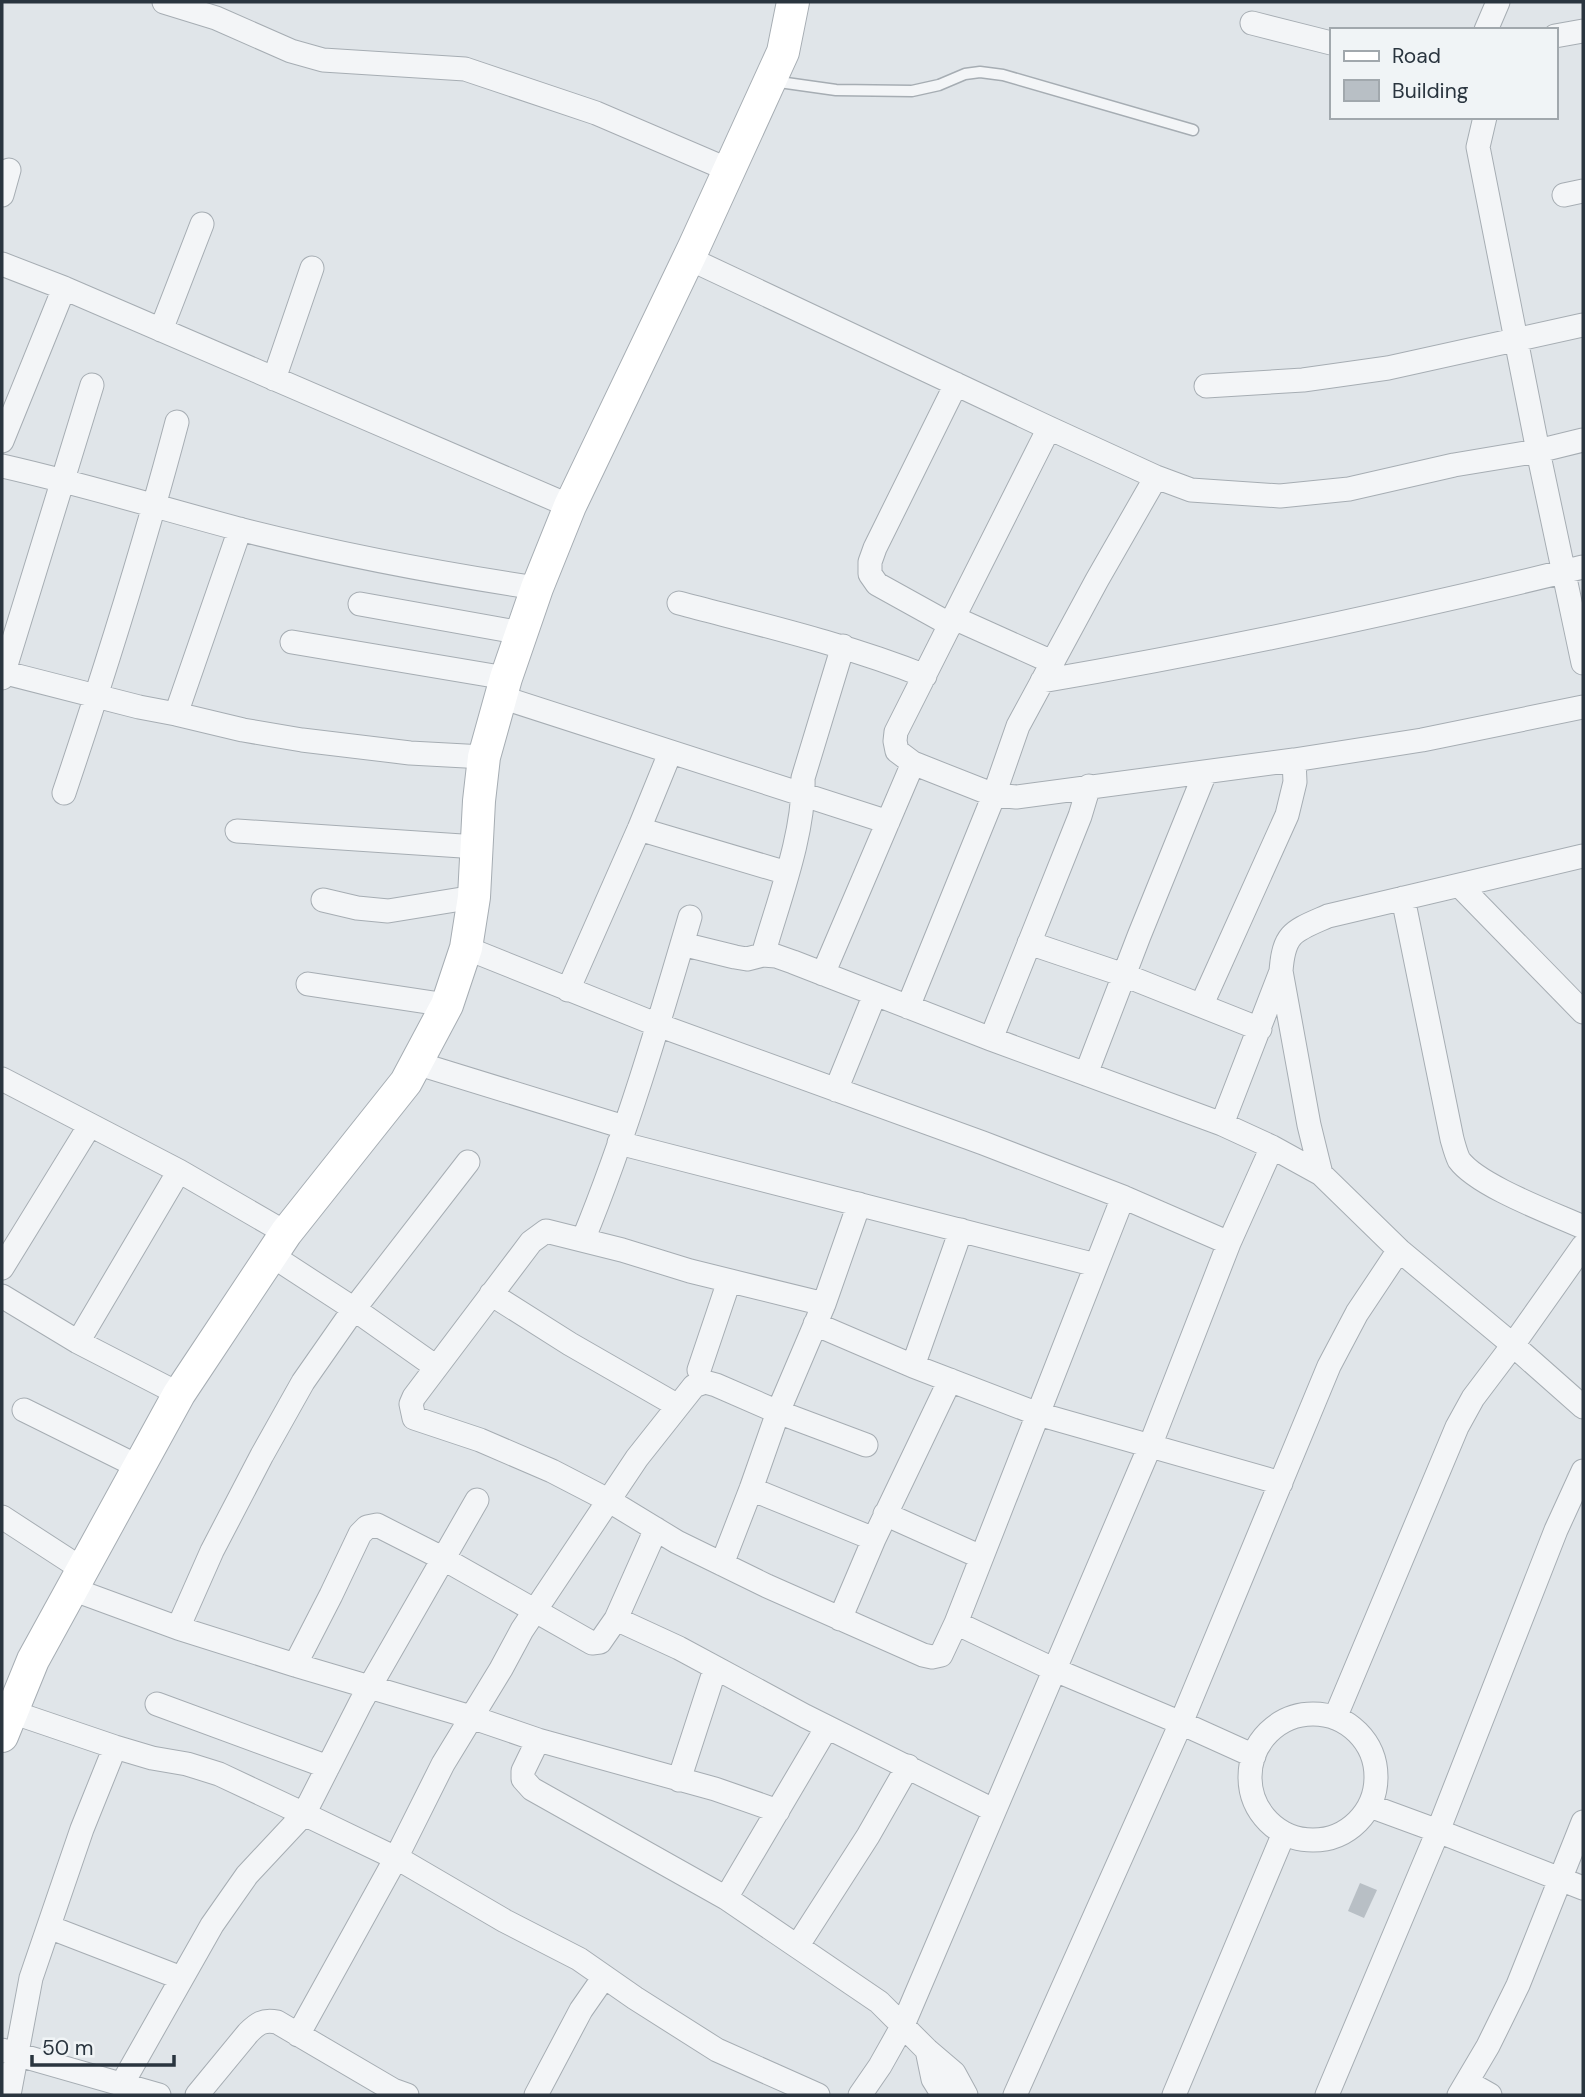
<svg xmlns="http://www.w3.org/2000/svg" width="1585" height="2097" font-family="'DM Sans',sans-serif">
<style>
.building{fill:#b8bfc5}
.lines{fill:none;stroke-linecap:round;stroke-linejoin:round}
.service-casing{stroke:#a6adb3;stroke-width:13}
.minor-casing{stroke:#a6adb3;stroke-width:25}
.secondary-casing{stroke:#a6adb3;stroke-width:34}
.service{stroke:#f3f5f7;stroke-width:10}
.minor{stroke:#f3f5f7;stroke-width:23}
.secondary{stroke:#fff;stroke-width:32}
</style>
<rect width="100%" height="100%" fill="#e0e5e9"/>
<!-- building -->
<path class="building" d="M1360,1883l17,7 -13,28 -16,-7z"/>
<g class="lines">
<!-- service casing -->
<g class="service-casing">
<path id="service" d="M772,81l64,9 76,1 27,-6 26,-11 15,-2 23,3 190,55"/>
</g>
<!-- minor casing -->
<g class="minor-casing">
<path id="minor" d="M164,2l52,16 75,33 32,9 142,9 131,44 133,57
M1252,23l79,20
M1486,30l12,-28
M1555,36l28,-5
M1485,117l-7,30 60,304 45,212
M2,195l7,-25
M1564,195l19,-4
M688,258l361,170 107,49 35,13 89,6 69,-7 105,-24 84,-14 45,-11
M2,264l62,24 506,218
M161,330l41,-106
M274,379l38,-111
M1206,386l97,-6 85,-12 195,-43
M1049,428l-153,304 -1,9 2,10 16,12 81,32 22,2 278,-37 128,-20 161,-33
M2,441l62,-153
M2,466c80,18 158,42 237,63 98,25 198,44 298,59
M679,603c83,22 166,41 246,73
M360,604l162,29
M954,618l98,44
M951,625l-74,-41 -7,-10v-12l5,-14 81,-164
M292,642l214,36
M2,672l137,35 37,7 67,16 59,10 108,13 74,4
M2,678l90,-293
M1042,681c181,-31 362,-70 541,-114
M501,697l387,125
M176,714l64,-185
M64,793c41,-122 80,-246 113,-371
M639,829l148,44
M237,831l240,16
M1460,886l123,126
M1403,898l49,241c2,7 4,15 7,21 19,26 93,53 124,67
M323,900l34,8 31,3 86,-14
M1029,943l95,32 136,54
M682,944l53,13 12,2 16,-4 13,1 17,6 198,77 231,85 50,23 49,27 78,76 114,95 70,62
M466,948l192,77 325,118 140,54 106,46
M763,955c15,-53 42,-122 40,-177l40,-132
M823,974l90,-211
M308,984l139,21
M568,990l71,-161 31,-76
M1202,1004l85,-189 8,-33 -1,-22
M908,1007l86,-212 24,-69 79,-146 59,-103
M991,1039l89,-223 9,-30
M416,1063l208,64
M1086,1074l53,-138 66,-163
M2,1079l177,92 107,62
M836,1090l39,-96
M1222,1124l58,-150
M619,1143l477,122
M1321,1174l-12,-49 -28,-154c3,-39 13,-40 47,-55l255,-60
M583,1240c43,-105 75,-214 107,-323
M271,1255l83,54 82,58
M2,1268l88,-143
M491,1294l79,50 108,62
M2,1296l76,46 101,52
M824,1304l-134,-33 -68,-21 -76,-19 -15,11 -117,155 -3,7 3,14 66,22 72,31 56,29 69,42 90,44 156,69 9,2 9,-2 15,-32 167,-426
M815,1324l98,42 125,48 243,69
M78,1342l101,-171
M913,1366l48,-136
M699,1370l30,-89
M24,1410l115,57
M751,1489l123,50
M885,1514l96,43
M2,1517l80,52
M722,1564l29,-75 27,-77 46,-108 35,-100
M72,1589l106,39 117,37 176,52 67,23 177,49 63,22
M616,1619l63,29 126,68 188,94
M840,1619l34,-80 76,-159
M956,1623l99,47 126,53 73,33
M178,1628l34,-77 50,-96 41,-73 51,-73 114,-147
M295,1665l36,-70 29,-61 7,-7 10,-2 67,34 148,84 8,-1 16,-23 40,-90
M157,1704l171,63
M12,1712l103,35 37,11 35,6 32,10 85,40 100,48 101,59 74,38 56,39 82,52 101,45
M1250 1777a63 63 0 1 1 126 0a63 63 0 1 1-126 0Z
M1335,1718l122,-291 16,-29 40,-53 70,-99
M538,1740l-15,31v8l9,10 194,109 153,104 48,48 27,23 12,22
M679,1780l36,-111
M1370,1806l68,25 145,57
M726,1898l101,-171
M49,1927l132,51
M798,1945l70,-109 40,-70
M298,2035l98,-177 47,-94 58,-95 21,-39 115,-172 57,-72 11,-4 11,3 62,27 88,33
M2,2050l157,45
M927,2050l6,29 10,16
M1467,2082l23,13
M122,2084l90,-159 35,-50 57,-61 57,-112 116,-202
M9,2095l22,-117 51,-149 33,-82
M197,2095l51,-62c9,-9 15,-14 29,-11l116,68 14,5
M536,2095l45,-85 23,-33
M860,2095l20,-29 23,-41 247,-579 79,-203 43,-96
M1015,2095l166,-372 148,-357 28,-53 42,-63
M1174,2095l110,-262
M1327,2095l111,-264 118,-301 27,-59
M1459,2095l29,-49 30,-61 65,-163"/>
</g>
<!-- secondary casing -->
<g class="secondary-casing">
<path id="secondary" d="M2,1736l31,-76 146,-266 107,-161 120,-151 41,-77 19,-57 8,-51 5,-96 5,-44 22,-79 31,-90 33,-82 124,-259 89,-195 10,-50"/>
</g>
<!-- service -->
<use href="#service" class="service"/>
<!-- minor -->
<use href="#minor" class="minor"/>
<!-- secondary -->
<use href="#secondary" class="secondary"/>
</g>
<!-- border -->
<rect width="1585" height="2097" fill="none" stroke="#2a353f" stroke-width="7"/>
<!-- legend -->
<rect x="1330" y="28" width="228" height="91" fill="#f0f4f6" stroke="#a1a8ad" stroke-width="2"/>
<rect x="1344" y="51" width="35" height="10" fill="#ffffff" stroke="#a1a8ad" stroke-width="2"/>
<text x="1392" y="63" font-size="21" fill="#2a353f">Road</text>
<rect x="1344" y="80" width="35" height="21" fill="#b8bfc5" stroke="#a1a8ad" stroke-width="2"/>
<text x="1392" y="98" font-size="21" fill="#2a353f">Building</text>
<!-- scale -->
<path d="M32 2055v10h142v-10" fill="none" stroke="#2a353f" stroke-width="3.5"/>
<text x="42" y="2055" font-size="21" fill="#2a353f" stroke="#f0f4f6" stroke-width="5" paint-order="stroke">50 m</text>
</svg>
